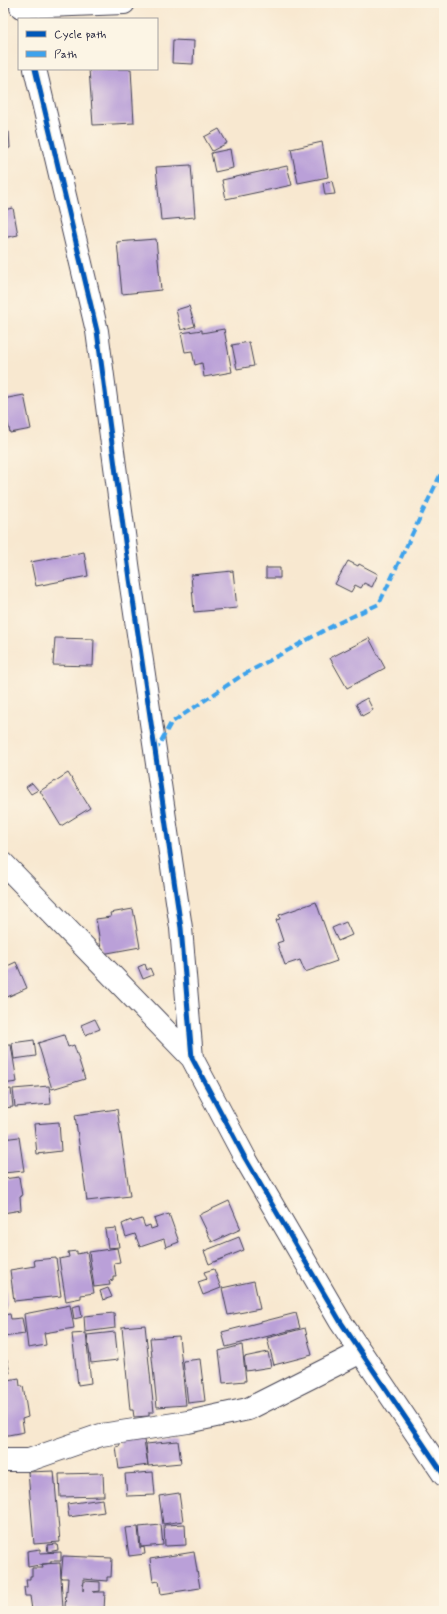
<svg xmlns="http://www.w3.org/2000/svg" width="447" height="1614" font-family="Mynerve,sans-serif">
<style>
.building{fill:#baa0d8}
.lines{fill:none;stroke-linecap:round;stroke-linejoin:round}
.street-casing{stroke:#424051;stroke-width:24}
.street{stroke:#fff;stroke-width:22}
.quiet{stroke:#3ea2ec;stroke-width:4;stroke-dasharray:8 4;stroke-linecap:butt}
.cycleway-casing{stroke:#fcf5e5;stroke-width:8}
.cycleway{stroke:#0057b8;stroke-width:5}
</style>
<rect width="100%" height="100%" fill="#fcf5e5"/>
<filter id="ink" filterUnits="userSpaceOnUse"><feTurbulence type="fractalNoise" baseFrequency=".025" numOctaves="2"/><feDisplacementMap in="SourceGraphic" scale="8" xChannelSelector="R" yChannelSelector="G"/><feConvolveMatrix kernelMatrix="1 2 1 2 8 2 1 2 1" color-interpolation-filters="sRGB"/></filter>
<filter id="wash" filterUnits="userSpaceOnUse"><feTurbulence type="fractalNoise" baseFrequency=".012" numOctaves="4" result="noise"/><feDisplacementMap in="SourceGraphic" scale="16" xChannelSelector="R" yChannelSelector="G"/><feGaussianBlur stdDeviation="0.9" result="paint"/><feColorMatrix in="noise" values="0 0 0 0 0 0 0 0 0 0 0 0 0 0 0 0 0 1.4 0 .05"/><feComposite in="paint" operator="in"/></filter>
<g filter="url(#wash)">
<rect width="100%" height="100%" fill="#f8e8d0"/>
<g id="blocks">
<!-- building -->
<path class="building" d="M173,40l21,1 -1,23 -21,-1z
M89,69h42l3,54 -41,2z
M219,129l8,14 -15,8 -8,-14z
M3,132h6l1,16 -7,1z
M322,142l6,35 -30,6 -7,-34z
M230,149l3,19 -18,4 -4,-19z
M191,165l4,52 -34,3 -5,-53z
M287,166l5,19 -66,14 -4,-19z
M332,181l3,13 -10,1 -2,-12z
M13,208l5,27 -15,3v-28z
M156,239l5,51 -39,4 -5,-52z
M189,306l6,20 -14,4 -5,-20z
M224,329l8,43 -28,5 -2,-14 -7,2 -3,-14 -7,1 -4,-19 21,-3v3z
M249,342l5,24 -17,3 -5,-24z
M24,395l7,34 -21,4 -7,-34z
M84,552l4,24 -52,10 -5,-24z
M348,561l10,5 1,-2 19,10 -6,13 -8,-4 -3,5 -6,-3 -4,7 -16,-8z
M266,568h14v10h-14z
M233,571l4,37 -43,4 -3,-37z
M55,638l39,1 -1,27 -40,-1z
M369,638l16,30 -38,20 -17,-30z
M367,698l6,12 -11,6 -6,-12z
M68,773l22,35 -29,18 -21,-35z
M32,783l6,7 -7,4 -5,-7z
M316,902l21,59 -32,11 -5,-12 -15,5 -8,-22 6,-2 -7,-21 4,-1 -1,-4z
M133,909l7,38 -38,7 -6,-35 15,-2 -1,-4z
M346,922l6,13 -14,6 -6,-13z
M16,962l11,26 -24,11v-31z
M145,964l2,6 3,-2 3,7 -10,4 -5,-12z
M95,1019l5,10 -15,6 -4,-10z
M64,1035l4,12 6,-2 11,34 -33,10 -14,-46z
M34,1040l2,16 -22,3 -2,-16z
M3,1045h8l6,37 -14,2z
M49,1086l2,18 -36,3 -2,-18z
M11,1089l2,18 -10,1v-18z
M117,1109l13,87 -43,5 -12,-86z
M59,1122l2,29 -24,3 -3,-30z
M19,1137l5,34 -21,2v-34z
M19,1177l3,19 -2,1 1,13 -18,3v-34z
M229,1201l12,28 -29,13 -13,-27z
M169,1214l10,28 -13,5 -2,-8 -24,8 -5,-13 -9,3 -4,-13 9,-4 1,2 10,-3 3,8 5,-2 1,4 6,-2 -3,-8z
M116,1228l3,19 -11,1 -3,-19z
M239,1237l5,13 -35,14 -5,-13z
M117,1248l3,14 -6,1 2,14h-3v3l-4,1 1,4 -16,2 -5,-35z
M77,1251v3l10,-2 7,41 -13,2v3l-15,3 -7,-42 10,-2 -1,-5z
M56,1258l5,38 -47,5 -4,-31 25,-4 -1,-6z
M3,1262h1l3,46h-4z
M214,1269l7,19 -18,7 -5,-13 9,-3 -3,-7z
M254,1281l6,28 -32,6 -6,-27z
M108,1288l4,9 -9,3 -3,-9z
M70,1305l4,23 -30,5 2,12 -18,3 -4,-34z
M80,1305l2,12 -8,2 -2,-12z
M114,1313l1,15 -30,4 -1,-16z
M296,1313l4,15 -74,19 -4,-15z
M10,1314l1,5 11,-1 3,16 -22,3v-22z
M145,1325l9,87h-5v4l-15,1 -1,-7h-3l-8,-83z
M305,1328l7,27 -38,10 -7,-27z
M115,1332l3,28 -27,3 -4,-28z
M86,1333l5,50 -13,2 -6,-51z
M179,1336l7,69 -29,2 -7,-69z
M242,1345l4,36 -23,2 -4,-32z
M268,1352l3,15 -25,4 -2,-14z
M7,1359l3,14 -7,2v-15z
M200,1359l5,42 -17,2 -5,-42z
M19,1378l1,8h3l5,31 -6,2 2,13 -21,4v-55z
M143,1434l5,31 -29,4 -3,-22 4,-1 -1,-8z
M178,1441l3,22 -33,3 -2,-22z
M54,1471l6,71 -26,2 -6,-72z
M153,1472l2,23 -28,1 -2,-22z
M103,1473l1,23 -44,1 -1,-23z
M179,1493l4,28 -20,3 -4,-28z
M102,1499l2,13 -35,5 -2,-13z
M185,1524l1,21 -21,1 -1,-21z
M161,1525l2,20 -22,2 -2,-20z
M138,1527l2,21 4,-1 1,7 -16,2 -4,-28z
M57,1544l1,6 -10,2 -1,-7z
M40,1549v4l21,-1v9h-10v2l-23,4 -1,-16z
M194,1552l6,36 -39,6 -2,-13 -6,1 -3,-23z
M63,1556l49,2 -1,19h-4v4l-24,-2v12l1,-10 16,1v9l-7,1h12l-1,18 -39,-2 1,-18 1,1 1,-13h-7z
M60,1563l3,45 -31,2 -2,-14h-5l-1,-9h3l-1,-8h4v-3h2v-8h11l-1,-4z"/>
</g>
</g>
<g filter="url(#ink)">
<use href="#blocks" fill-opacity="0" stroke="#424051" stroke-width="1"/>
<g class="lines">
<!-- street casing -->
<g class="street-casing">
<path id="street" d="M21,7l103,-4
M35,69l62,262 33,248 51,349 11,130 53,100 95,163 104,154
M3,863l189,195
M3,1460h26l72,-25 87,-13 60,-13 113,-57"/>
</g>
<!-- street -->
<use href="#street" class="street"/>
<!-- quiet -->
<path class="quiet" d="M155,752l16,-29 70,-47 95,-52 43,-20 65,-137"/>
<!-- cycleway casing -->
<g class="cycleway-casing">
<path id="cycleway" d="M35,69l62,262 33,248 51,349 11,130 53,100 95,163 104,154"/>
</g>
<!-- cycleway -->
<use href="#cycleway" class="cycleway"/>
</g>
</g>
<!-- margin -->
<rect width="447" height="1614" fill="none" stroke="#fcf5e5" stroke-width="16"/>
<!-- legend -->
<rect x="18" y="18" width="140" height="52" fill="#fcf5e5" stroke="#a5a1a1"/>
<rect x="26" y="31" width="20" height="6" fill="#0057b8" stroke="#a5a1a1"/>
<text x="54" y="38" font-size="12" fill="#22223b">Cycle path</text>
<rect x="26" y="51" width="20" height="6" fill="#3ea2ec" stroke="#a5a1a1"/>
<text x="54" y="58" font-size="12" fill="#22223b">Path</text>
</svg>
